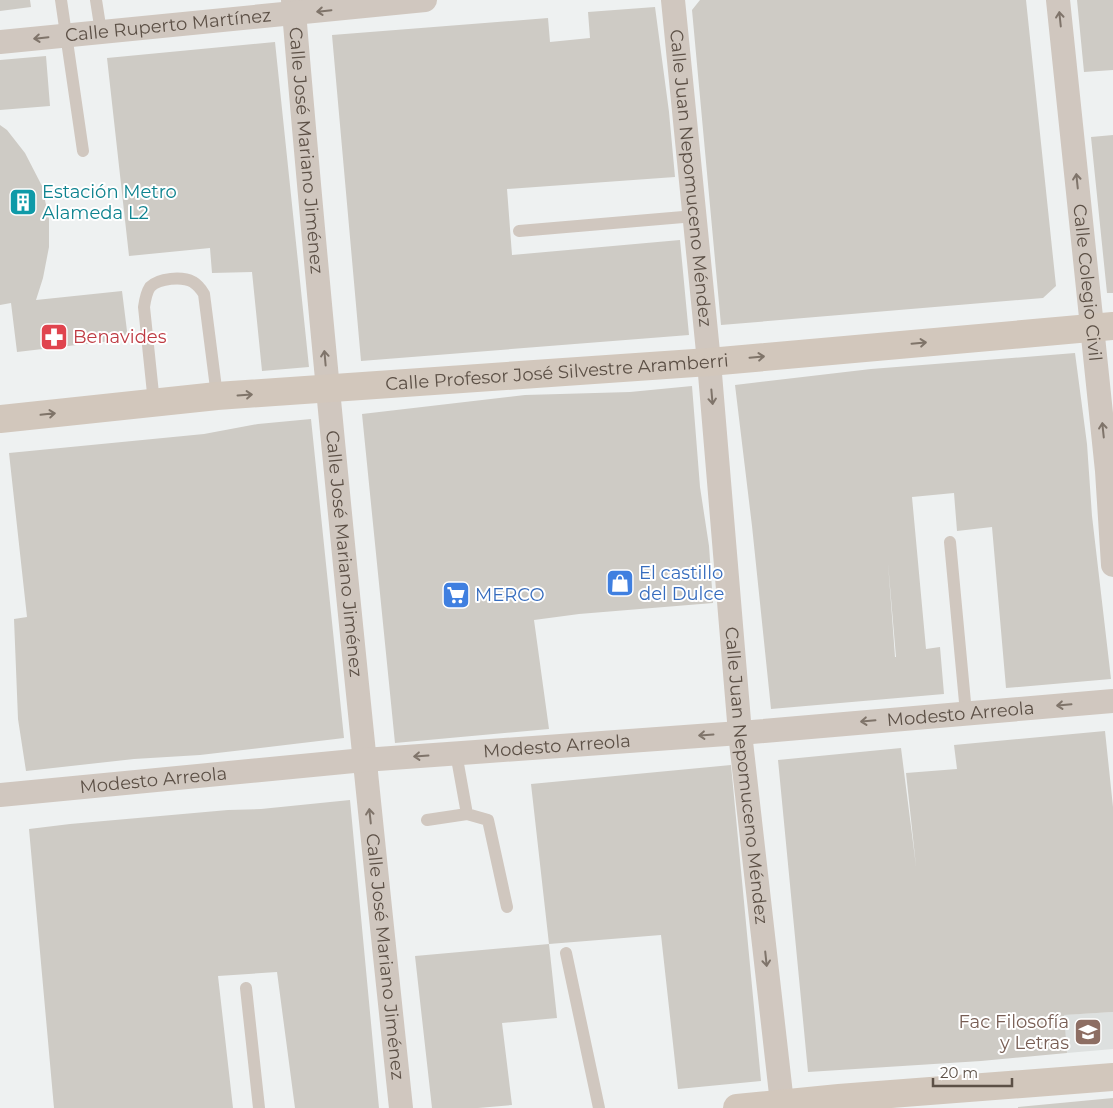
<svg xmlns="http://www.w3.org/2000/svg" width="1113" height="1108" font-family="Montserrat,sans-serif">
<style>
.education{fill:#dde0df}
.building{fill:#cecbc5;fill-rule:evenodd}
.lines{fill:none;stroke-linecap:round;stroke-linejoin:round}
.lane{stroke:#d0c7bf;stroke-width:12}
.street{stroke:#d0c7bf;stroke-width:24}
.secondary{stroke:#d2c7bc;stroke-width:28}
.oneway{stroke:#7f746a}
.oneway2{stroke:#7f7469}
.labels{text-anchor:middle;stroke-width:4;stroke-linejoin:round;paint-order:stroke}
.street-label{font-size:18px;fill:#5c5046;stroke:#fff}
.culture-label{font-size:18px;fill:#0d838f;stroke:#fff;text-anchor:start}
.health-label{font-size:18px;fill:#be3a42;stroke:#fff;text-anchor:start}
.shop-label{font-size:18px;fill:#366cbe;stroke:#fff;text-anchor:start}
.education-label{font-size:18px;fill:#785e54;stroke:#fff;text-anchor:end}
</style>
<rect width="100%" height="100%" fill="#eef1f1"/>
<!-- education -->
<path class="education" d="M1113,1012v37l-46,4 -6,-38z"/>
<!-- building -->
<path class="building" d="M0,0h30l1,7 -31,4z
M700,0h326l30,286 -13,12 -322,27 -29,-315z
M1077,0h36v70l-29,2z
M655,7l14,105 6,65 -168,12 5,66 168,-15 9,95 -328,26 -29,-326 216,-17 2,24 40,-4 -2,-26z
M275,42l34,325 -47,4 -10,-99 -40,1 -2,-25 -81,8 -22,-198z
M46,56l4,50 -50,4v-50z
M0,125l7,5 18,23 17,33 7,33v28l-6,31 -7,22 86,-9 6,48 -111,13 -6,-49 -11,2z
M1113,135v158h-6l-16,-156z
M1075,353l12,91 5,72 19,163 -105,9 -14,-161 -35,4 -3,-38 -42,4 14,152 14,-2 4,47 -173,15 -19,-183 -17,-141 136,-16zM888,563l8,94h-1l-4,-54z
M692,386l8,101 9,59 4,57 -134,11 -45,6 15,109 -154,14 -33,-329 163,-19 105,-3z
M311,419l33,319 -144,17 -66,4 -108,12 -8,-52 -4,-100 13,-2 -18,-164 195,-19 54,-10z
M1105,731l8,76v205l-49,3 3,38 -86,8 -173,11 -30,-312 123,-12 15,118 -10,-93 51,-4 -3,-24z
M731,765l30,316 -83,8 -17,-154 -112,9 -18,-160z
M350,800l29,308h-84l-18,-136 -59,4 15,132h-179l-25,-279 41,-5 158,-14 33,-1z
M549,944l8,74 -55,5 10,82 -34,3h-46l-17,-152z
M1113,1098v10h-95v-1z"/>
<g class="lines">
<!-- lane -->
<path class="lane" d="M61,0l22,151
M96,0l5,32
M519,231l176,-15
M154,403l-10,-96c1,-7 2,-14 6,-20 9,-9 32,-11 43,-5 5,3 8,7 11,12l13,102
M950,542l16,171
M456,753l11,61 21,6 19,87
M427,820l40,-6
M566,953l33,155
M246,988l13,120"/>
<!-- street -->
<g class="street">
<path id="s1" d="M293,0c31,370 69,739 108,1108"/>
<path id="s2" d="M673,0l36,362 31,371 42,370"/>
<path id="s3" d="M1058,0l49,471 6,94"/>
<path id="s4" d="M0,42l425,-42"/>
<path id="s5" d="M0,795l364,-35 376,-27 373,-32"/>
</g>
<!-- secondary -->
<g class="secondary">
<path id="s6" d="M0,419l217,-23 492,-34 404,-36"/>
<path d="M737,1108l102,-10 274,-21"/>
</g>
</g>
<!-- one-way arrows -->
<defs><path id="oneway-shaft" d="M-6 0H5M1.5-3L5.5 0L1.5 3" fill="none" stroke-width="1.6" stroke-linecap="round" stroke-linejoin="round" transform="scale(1.25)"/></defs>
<g class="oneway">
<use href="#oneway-shaft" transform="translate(324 11) rotate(174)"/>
<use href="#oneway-shaft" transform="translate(1060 19) rotate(-96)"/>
<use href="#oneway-shaft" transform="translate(41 38) rotate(174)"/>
<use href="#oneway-shaft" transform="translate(1077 181) rotate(-96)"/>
<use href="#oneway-shaft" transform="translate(325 358) rotate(-95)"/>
<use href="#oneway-shaft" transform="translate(712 397) rotate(85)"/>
<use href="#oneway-shaft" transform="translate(1103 430) rotate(-96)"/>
<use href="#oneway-shaft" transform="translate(1064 705) rotate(175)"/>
<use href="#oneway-shaft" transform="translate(868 721) rotate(175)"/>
<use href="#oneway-shaft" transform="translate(706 735) rotate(176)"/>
<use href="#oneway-shaft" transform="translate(421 756) rotate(176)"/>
<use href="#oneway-shaft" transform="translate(370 816) rotate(-96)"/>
<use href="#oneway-shaft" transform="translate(766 959) rotate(84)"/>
</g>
<g class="oneway2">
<use href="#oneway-shaft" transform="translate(919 343) rotate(-5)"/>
<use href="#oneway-shaft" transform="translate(757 357) rotate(-5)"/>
<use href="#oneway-shaft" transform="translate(245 395) rotate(-4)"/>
<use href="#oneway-shaft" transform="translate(48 414) rotate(-6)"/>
</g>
<!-- icons -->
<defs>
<g id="building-square" transform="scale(1.4375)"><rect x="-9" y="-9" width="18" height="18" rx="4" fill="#0f9aa8" stroke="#fff"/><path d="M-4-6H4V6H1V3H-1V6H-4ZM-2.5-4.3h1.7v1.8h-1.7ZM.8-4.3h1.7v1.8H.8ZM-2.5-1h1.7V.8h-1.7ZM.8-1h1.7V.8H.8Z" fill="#fff"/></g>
<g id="pharmacy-square" transform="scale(1.4375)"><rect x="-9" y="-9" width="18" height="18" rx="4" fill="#e0444e" stroke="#fff"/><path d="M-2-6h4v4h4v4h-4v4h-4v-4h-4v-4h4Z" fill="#fff"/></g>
<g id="shop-square" transform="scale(1.4375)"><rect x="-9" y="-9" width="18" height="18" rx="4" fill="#3f7fe0" stroke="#fff"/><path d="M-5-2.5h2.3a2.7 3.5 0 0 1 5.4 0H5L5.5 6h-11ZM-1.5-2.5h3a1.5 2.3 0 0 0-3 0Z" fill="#fff"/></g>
<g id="supermarket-square" transform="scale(1.4375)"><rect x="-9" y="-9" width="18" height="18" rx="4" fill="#3f7fe0" stroke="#fff"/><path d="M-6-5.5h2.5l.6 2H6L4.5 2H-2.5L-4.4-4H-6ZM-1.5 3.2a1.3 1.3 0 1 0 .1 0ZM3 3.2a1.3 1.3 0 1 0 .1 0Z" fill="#fff"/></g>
<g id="university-square" transform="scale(1.4375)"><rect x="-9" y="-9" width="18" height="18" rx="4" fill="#8d6e63" stroke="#fff"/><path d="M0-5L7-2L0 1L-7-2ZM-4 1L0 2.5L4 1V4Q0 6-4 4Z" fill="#fff"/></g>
</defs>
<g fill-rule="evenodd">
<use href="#building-square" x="23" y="202"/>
<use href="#pharmacy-square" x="54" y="337"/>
<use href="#shop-square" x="620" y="583"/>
<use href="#supermarket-square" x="456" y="595"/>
<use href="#university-square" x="1088" y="1032"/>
</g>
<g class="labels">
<!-- street labels -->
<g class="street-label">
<text dy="6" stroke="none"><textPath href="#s4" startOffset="169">Calle Ruperto Martínez</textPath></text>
<text dy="6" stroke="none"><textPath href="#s1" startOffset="151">Calle José Mariano Jiménez</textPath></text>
<text dy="6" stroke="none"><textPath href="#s2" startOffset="179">Calle Juan Nepomuceno Méndez</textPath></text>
<text dy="6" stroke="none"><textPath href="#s3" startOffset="284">Calle Colegio Civil</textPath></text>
<text dy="6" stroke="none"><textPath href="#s6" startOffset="559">Calle Profesor José Silvestre Aramberri</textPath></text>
<text dy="6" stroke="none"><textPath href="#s1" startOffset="556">Calle José Mariano Jiménez</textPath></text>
<text dy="6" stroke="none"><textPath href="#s5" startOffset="964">Modesto Arreola</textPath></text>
<text dy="6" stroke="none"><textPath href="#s5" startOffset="559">Modesto Arreola</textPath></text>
<text dy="6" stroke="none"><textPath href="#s2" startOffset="779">Calle Juan Nepomuceno Méndez</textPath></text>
<text dy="6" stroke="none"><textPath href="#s5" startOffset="154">Modesto Arreola</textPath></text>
<text dy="6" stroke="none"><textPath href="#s1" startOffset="961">Calle José Mariano Jiménez</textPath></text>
</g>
<!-- culture labels -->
<g class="culture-label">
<text x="42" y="198">Estación Metro<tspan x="42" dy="21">Alameda L2</tspan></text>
</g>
<!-- health labels -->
<g class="health-label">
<text x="73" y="343">Benavides</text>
</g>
<!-- shop labels -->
<g class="shop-label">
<text x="639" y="579">El castillo<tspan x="639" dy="21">del Dulce</tspan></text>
<text x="475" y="601">MERCO</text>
</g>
<!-- education labels -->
<g class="education-label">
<text x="1069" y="1028">Fac Filosofía<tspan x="1069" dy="21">y Letras</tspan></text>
</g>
</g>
<!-- scale -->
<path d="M933 1078v8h79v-8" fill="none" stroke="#5c5046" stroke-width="2.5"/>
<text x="940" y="1078" font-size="15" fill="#5c5046" stroke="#ffffff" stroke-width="4" paint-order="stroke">20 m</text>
</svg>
